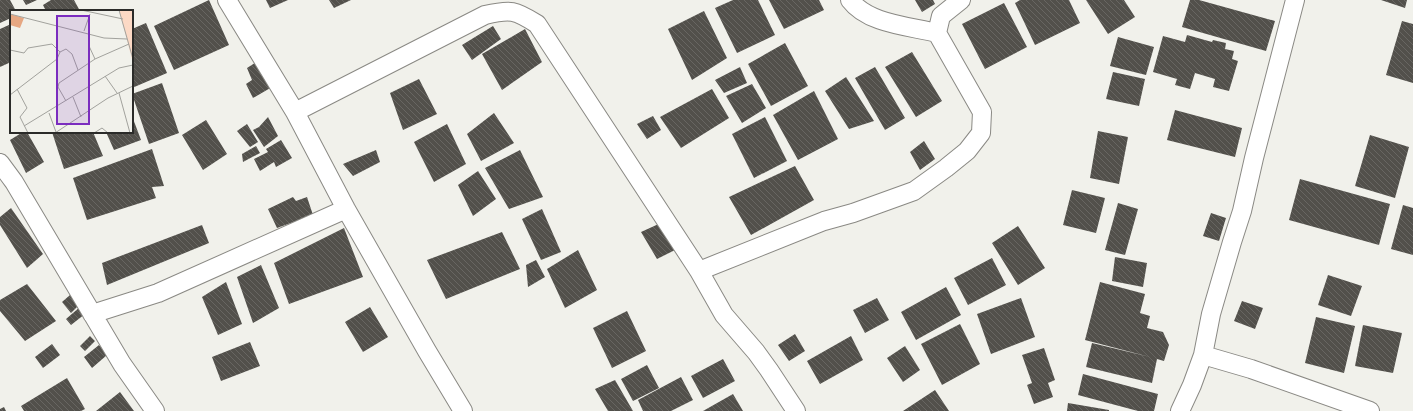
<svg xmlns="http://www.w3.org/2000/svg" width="1413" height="411" font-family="'Titillium Web',sans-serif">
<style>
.building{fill:url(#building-back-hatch)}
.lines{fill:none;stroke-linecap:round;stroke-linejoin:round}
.minor-casing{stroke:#8a8984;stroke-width:20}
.minor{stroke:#fff;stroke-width:18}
.inset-road{fill:none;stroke:#a2a29d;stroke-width:1}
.view{fill:#7b2cbf;fill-opacity:0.15;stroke:#7b2cbf;stroke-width:2}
.inset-edge{fill:none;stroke:#2b2b29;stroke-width:2}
</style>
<defs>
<pattern id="building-back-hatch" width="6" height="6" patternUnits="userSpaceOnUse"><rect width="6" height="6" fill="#52504b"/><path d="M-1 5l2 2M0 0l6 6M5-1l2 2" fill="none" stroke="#686662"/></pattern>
</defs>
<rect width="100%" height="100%" fill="#f1f1eb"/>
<!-- building -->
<path class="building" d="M0,0h10l6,11h-5v7l-11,5z
M23,0h14l-11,5z
M51,0h23l6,11h-34l-3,-6z
M209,0l20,45 -55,25 -20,-44z
M266,0h22l-18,8z
M329,0h22l-17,8z
M733,0h25l17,35 -38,18 -22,-45z
M769,0h50l5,10 -40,19z
M915,0h18l2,4 -13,8z
M1020,0h49l11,23 -45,22 -20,-42z
M1086,0h38l11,17 -27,17z
M1190,0h9l76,21 -9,30 -84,-24z
M1381,0h26l-2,8z
M1004,3l23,44 -42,22 -23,-45z
M704,11l23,47 -35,22 -24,-51z
M1402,21l11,3v59l-27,-8z
M146,23l21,50 -35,15v-59z
M11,24v38l-11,5v-38z
M493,26l8,13 -29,21 -10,-15z
M525,29l17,33 -40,28 -20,-36z
M1187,35l25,7 1,-2 13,3 -1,6 9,2 -2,8 6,2 -9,30 -16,-4 2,-8 -20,-6 -5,16 -15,-4 2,-6 -24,-7 10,-36 22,6z
M1118,37l36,10 -8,28 -36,-9z
M785,43l23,43 -37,20 -23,-42z
M912,52l30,49 -26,16 -31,-50z
M258,61l14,26 -19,11 -7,-14 6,-4 -5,-12z
M740,67l7,16 -23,10 -9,-13z
M875,67l30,51 -20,12 -30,-52z
M1113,72l32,7 -6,27 -33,-7z
M846,77l28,44 -25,8 -24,-38z
M419,79l18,35 -34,16 -13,-37z
M162,83l17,50 -30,11 -17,-50z
M752,84l14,24 -24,15 -16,-27z
M712,89l17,29 -48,30 -21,-31z
M814,91l24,48 -40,21 -25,-45z
M1175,110l67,18 -7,29 -68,-17z
M494,113l20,30 -33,18 -14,-27z
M132,116l9,24 -27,10 -8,-18h26z
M653,116l8,14 -14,9 -10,-15z
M268,117l10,19 -14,11 -11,-17 6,-3z
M765,117l22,44 -33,17 -22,-44z
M206,120l21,34 -24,16 -21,-35z
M247,124l11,18 -8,5 -13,-16z
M447,124l19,40 -32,18 -20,-40z
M1098,131l30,6 -9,47 -29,-6z
M23,132h4l17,30 -18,11 -16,-33z
M52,132h41l10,24 -39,13z
M1370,135l39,12 -14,51 -40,-12z
M281,140l11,18 -16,9 -2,-5 -14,9 -6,-12 14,-7 -2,-3z
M924,141l11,18 -15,11 -10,-18z
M256,146l4,7 -17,9 -1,-8z
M152,149l12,37 -12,1 4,11 -69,22 -14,-42z
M376,150l4,12 -27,14 -10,-12z
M520,150l23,47 -34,12 -24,-41z
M795,166l19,34 -63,35 -22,-38z
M478,171l18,28 -23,17 -15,-31z
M1300,179l90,25 -11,41 -90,-25z
M1072,190l33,8 -9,35 -33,-8z
M293,197l3,4 11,-4 6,18 -36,13 -9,-19z
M1118,203l20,6 -13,46 -20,-5z
M1403,205l10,3v47l-22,-6z
M11,208l32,46 -16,14 -27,-43v-8z
M542,209l19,43 -20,8 -19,-41z
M1211,213l15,5 -7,23 -16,-5z
M663,222l14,27 -20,10 -16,-27z
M202,225l7,18 -102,42 -5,-22z
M1018,226l27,42 -27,17 -26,-42z
M344,228l19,49 -74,27 -15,-41z
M502,232l18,37 -74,30 -19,-39z
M578,250l19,40 -32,18 -18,-39z
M1115,257l32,6 -4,24 -31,-6z
M992,258l14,27 -38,20 -14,-27z
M536,260l9,17 -17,10 -2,-22z
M261,265l18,43 -26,15 -16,-46z
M1328,275l34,11 -11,30 -33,-11z
M226,282l16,42 -24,11 -16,-38z
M1100,282l45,12 -5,19 10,3 -3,12 16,4 6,13 -5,16 -7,-2 -5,24 -66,-16 6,-24 58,14 -65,-17z
M27,284l29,37 -31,20 -25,-30v-11z
M946,287l15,28 -45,25 -15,-28z
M70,295l9,10 -8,8 -9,-11z
M877,298l12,22 -24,13 -12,-23z
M1021,298l14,39 -44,17 -14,-40z
M1242,301l21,7 -8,21 -21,-8z
M80,307l5,7 -14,11 -5,-6z
M370,307l18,30 -25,15 -18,-30z
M627,311l19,40 -34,17 -19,-40z
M1316,317l39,9 -11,47 -39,-10z
M960,324l20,40 -38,21 -21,-41z
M1363,325l39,8 -9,40 -38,-7z
M795,334l10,17 -16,10 -11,-16z
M90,336l5,5 -10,10 -5,-5z
M851,336l12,24 -43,24 -13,-23z
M250,342l10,24 -39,15 -9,-24z
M52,344l8,11 -17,13 -8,-11z
M99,345l8,10 -15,13 -8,-11z
M905,346l15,24 -17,12 -16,-24z
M1044,348l11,32 -7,3 5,14 -19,7 -7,-19 5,-2 -10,-28z
M723,359l12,22 -32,17 -12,-22z
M647,365l12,23 -26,13 -12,-22z
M1083,374l75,20 -4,17h-16l-60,-16z
M681,377l12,23 -22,11h-28l-5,-11z
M67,378l18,31 -4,2h-57l-3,-5z
M615,380l18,31h-25l-13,-22z
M935,390l14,21h-46z
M120,392l14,19h-38z
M733,394l10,17h-40z
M1068,403l41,7v1h-42z
M4,407l2,4h-6v-2z"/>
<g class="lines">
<!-- minor casing -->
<g class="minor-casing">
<path id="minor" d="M227,0l68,112 51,97 81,142 36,60
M937,33l4,-17 20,-16
M295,112l190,-97c26,-6 30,-5 52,9l162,247 25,44 32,37 13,18 27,41
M0,163l14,19 108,182 33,47
M699,271l125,-50 29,-8 61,-22 32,-23 21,-17 14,-18 1,-21 -45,-79c-28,-7 -69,-9 -87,-33
M92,314l66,-21 188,-84
M1203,355l48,14 119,42
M1180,411l12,-26 11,-30 8,-41 21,-72 10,-31 12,-53 41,-158"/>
</g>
<!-- minor -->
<use href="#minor" class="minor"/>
</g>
<!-- overview -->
<g transform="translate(10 10)">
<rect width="123" height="123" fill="#f1f1eb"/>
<path d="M109,0h14v53l-13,-49z" fill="#fcd9c5"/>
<path d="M0,4l14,4 -4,10 -10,-3z" fill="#e6a782"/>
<path class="inset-road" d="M71,0l42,9M109,0l14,49M0,4l94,24 23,1M74,21l6,-17M79,36l6,13M0,40l14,3 4,-5 24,-4 8,8M95,66l12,17M7,79l10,19 -7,9 8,16M109,83l11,40M0,85l47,-36 3,-7 6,-3 6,5 6,16M63,87l8,20M56,91l-8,-14 1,-4 36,-24 34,-15M39,103l7,19M14,116l95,-58 14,-3M45,123l53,-35 25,-12M84,123l8,-5 6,5"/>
<path class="view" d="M47,6h32v108h-32z"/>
<rect width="123" height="123" class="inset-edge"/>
</g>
</svg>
